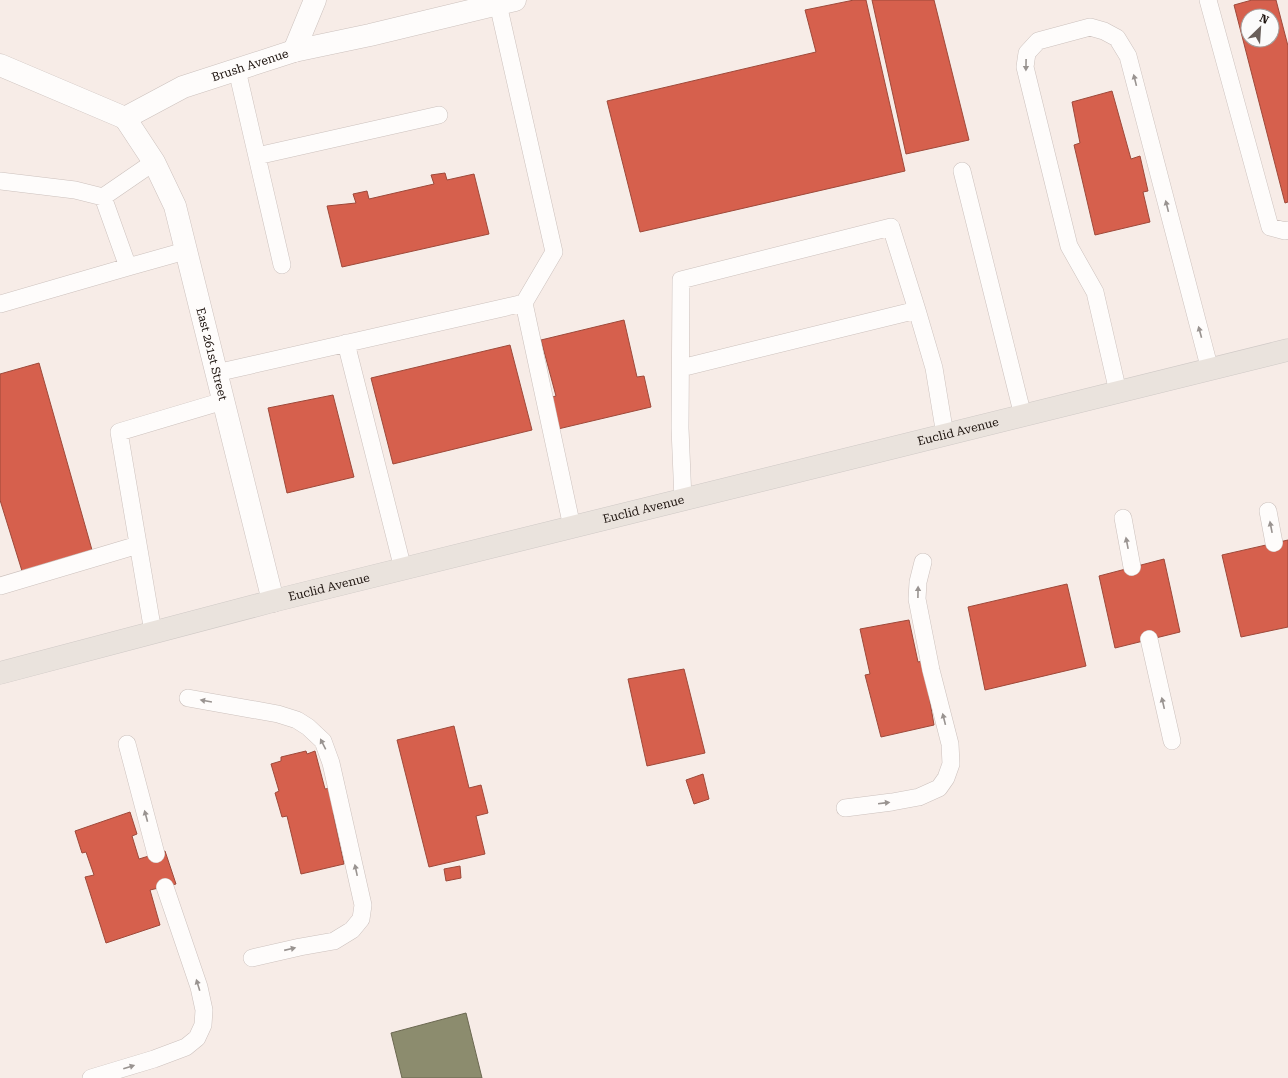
<svg xmlns="http://www.w3.org/2000/svg" width="1288" height="1078" font-family="'Roboto Serif',serif">
<style>
.shops{fill:#d6604d;stroke:#9e493a;fill-rule:evenodd}
.industry{fill:#8c8c6e;stroke:#6b6851}
.lines{fill:none;stroke-linecap:round;stroke-linejoin:round}
.service-casing{stroke:#ccc1bd;stroke-width:18}
.minor-casing{stroke:#ccc1bd;stroke-width:23}
.primary-casing{stroke:#cfc9c6;stroke-width:23}
.service{stroke:#fefcfb;stroke-width:17}
.minor{stroke:#fefcfb;stroke-width:22}
.primary{stroke:#eae3dd;stroke-width:22}
.oneway{fill:#999390}
.labels{text-anchor:middle;stroke-width:4;stroke-linejoin:round;paint-order:stroke}
.street-label{font-size:12px;fill:#1d130e;stroke:#fbfbfb}
</style>
<rect width="100%" height="100%" fill="#f7ece7"/>
<!-- shops -->
<path class="shops" d="M854,0h12l39,171 -265,61 -33,-131 209,-49 -11,-42z
M872,0h62l35,140 -63,14z
M1252,0h24l12,46v156l-3,1 -51,-198zM1248,16h24v24h-24z
M1112,91l19,68 9,-3 8,35 -5,1 7,30 -55,13 -21,-90 6,-2 -8,-41z
M445,173l2,7 27,-6 15,60 -147,33 -15,-61 29,-3 -3,-9 14,-3 2,8 65,-15 -3,-9z
M624,320l13,57 7,-1 7,31 -93,22 -10,-31 8,-2 -15,-56z
M510,345l22,85 -139,34 -22,-86z
M39,363l53,187 -70,21 -22,-71v-126z
M333,395l21,82 -67,16 -19,-85z
M1288,540v87l-47,10 -19,-82z
M1164,559l16,73 -65,16 -16,-72z
M1067,584l19,82 -101,24 -17,-83z
M909,620l9,42 5,-1 11,64 -53,12 -16,-62 5,-1 -10,-45z
M684,669l21,84 -58,13 -19,-87z
M454,726l15,62 12,-3 7,28 -12,3 9,38 -56,13 -32,-127z
M306,751l1,3 8,-3 10,38 6,-1 5,24 -3,1 11,51 -43,10 -14,-58 -5,1 -7,-24 4,-2 -8,-27 10,-3v-4z
M703,774l6,25 -15,5 -8,-24z
M130,812l7,22 -5,2 7,23 26,-8 11,33 -26,6 10,35 -54,18 -21,-66 9,-2 -8,-23 -4,1 -7,-22z
M460,866l1,12 -15,3 -2,-12z"/>
<!-- industry -->
<path class="industry" d="M466,1013l16,65h-80l-11,-45z"/>
<g class="lines">
<!-- service casing -->
<g class="service-casing">
<path id="service" d="M1208,0l62,227 15,4 3,-1
M498,4l56,248 -30,51 48,224
M237,70l45,195
M257,156l182,-41
M962,171l61,245
M0,181l75,9 28,7 25,70 -128,37
M103,197l51,-35
M128,267l57,-16
M346,343l57,226
M681,368l236,-58
M216,373l308,-70
M1118,392l-23,-100 -26,-46 -44,-179 2,-14 11,-12 52,-14 14,4 13,7 11,18 82,314
M683,500l-3,-72 1,-148 210,-53 26,83 17,58 11,67
M1268,511l6,32
M1123,518l9,49
M0,586l138,-41
M153,632l-34,-200 104,-31
M1149,639l23,102
M188,698l90,16 19,6 11,7 15,14 8,22 32,142 -2,14 -9,11 -18,11 -34,6 -48,11
M127,744l29,110
M845,808l47,-6 27,-5 20,-9 7,-10 5,-14 -1,-20 -19,-74 -14,-71 1,-17 5,-20
M91,1078l63,-19 32,-12 11,-9 6,-13 1,-15 -5,-23 -34,-100"/>
</g>
<!-- minor casing -->
<g class="minor-casing">
<g id="minor">
<path d="M294,51l21,-51"/>
<path id="s1" d="M0,65l125,53 58,-31 111,-36 76,-16 145,-35"/>
<path id="s2" d="M125,118l29,44 21,44 98,395"/>
</g>
</g>
<!-- primary casing -->
<g class="primary-casing">
<g id="primary">
<path id="s3" d="M0,673l273,-72 1015,-251"/>
</g>
</g>
<!-- service -->
<use href="#service" class="service"/>
<!-- minor -->
<use href="#minor" class="minor"/>
<!-- primary -->
<use href="#primary" class="primary"/>
</g>
<!-- one-way arrows -->
<defs><path id="oneway-solid" d="M-6-.8H1V-3.2L6.5 0L1 3.2V.8H-6Z"/></defs>
<g class="oneway">
<use href="#oneway-solid" transform="translate(1026 65) rotate(91)"/>
<use href="#oneway-solid" transform="translate(1135 80) rotate(-104)"/>
<use href="#oneway-solid" transform="translate(1167 206) rotate(-104)"/>
<use href="#oneway-solid" transform="translate(1200 332) rotate(-105)"/>
<use href="#oneway-solid" transform="translate(1271 527) rotate(-101)"/>
<use href="#oneway-solid" transform="translate(1127 543) rotate(-101)"/>
<use href="#oneway-solid" transform="translate(918 592) rotate(-89)"/>
<use href="#oneway-solid" transform="translate(206 701) rotate(-170)"/>
<use href="#oneway-solid" transform="translate(1163 703) rotate(-103)"/>
<use href="#oneway-solid" transform="translate(944 719) rotate(-104)"/>
<use href="#oneway-solid" transform="translate(323 744) rotate(-117)"/>
<use href="#oneway-solid" transform="translate(884 803) rotate(-7)"/>
<use href="#oneway-solid" transform="translate(146 816) rotate(-105)"/>
<use href="#oneway-solid" transform="translate(356 870) rotate(-102)"/>
<use href="#oneway-solid" transform="translate(290 949) rotate(-13)"/>
<use href="#oneway-solid" transform="translate(198 985) rotate(-107)"/>
<use href="#oneway-solid" transform="translate(129 1067) rotate(-17)"/>
</g>
<g class="labels">
<!-- street labels -->
<g class="street-label">
<text dy="4" stroke="none"><textPath href="#s1" startOffset="272">Brush Avenue</textPath></text>
<text dy="4" stroke="none"><textPath href="#s2" startOffset="254">East 261st Street</textPath></text>
<text dy="4" stroke="none"><textPath href="#s3" startOffset="988">Euclid Avenue</textPath></text>
<text dy="4" stroke="none"><textPath href="#s3" startOffset="664">Euclid Avenue</textPath></text>
<text dy="4" stroke="none"><textPath href="#s3" startOffset="340">Euclid Avenue</textPath></text>
</g>
</g>
<!-- north arrow -->
<g transform="translate(1260 28) rotate(25)"><circle r="19" fill="#fbfbfb" stroke="#a29e9c"/>
<path d="M0-3L7 15L0 10L-7 15Z" fill="#695f5a"/>
<text y="-6" font-size="11" font-weight="bold" text-anchor="middle" fill="#1d130e">N</text>
</g>
</svg>
